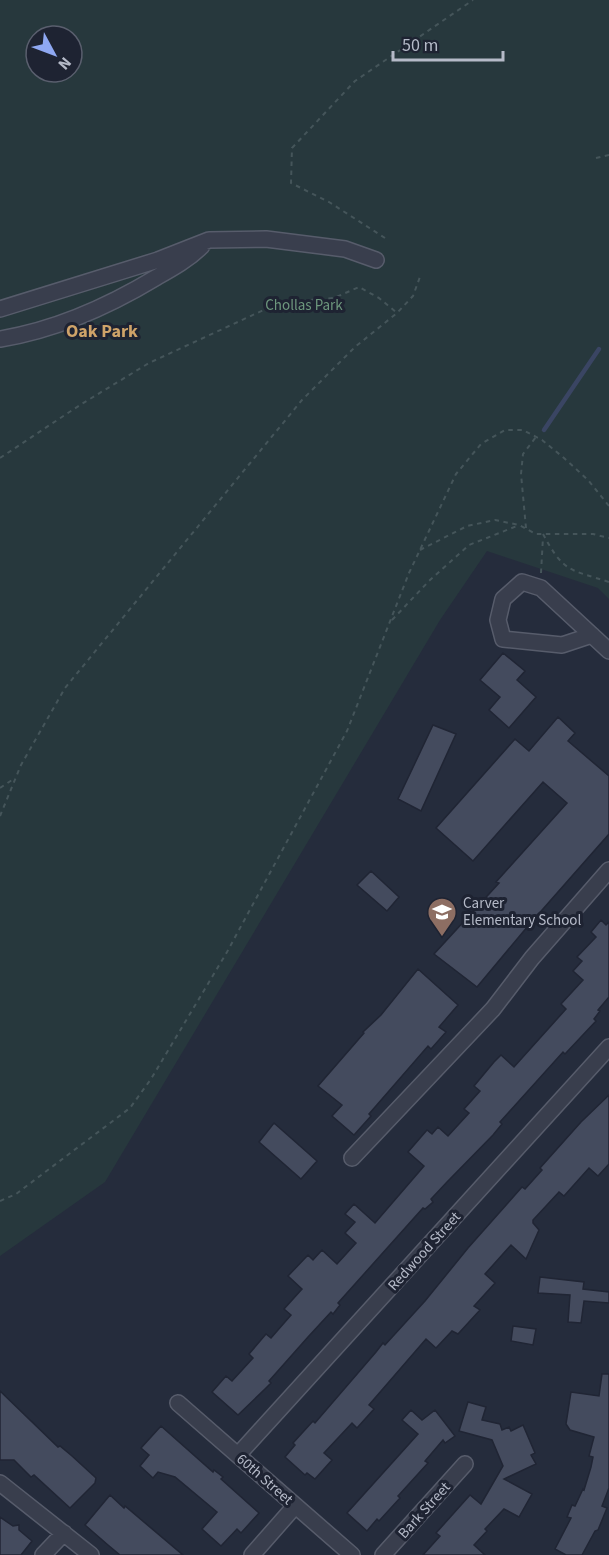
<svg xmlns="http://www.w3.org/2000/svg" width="609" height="1555" font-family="'Source Sans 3',sans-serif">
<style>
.green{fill:#27383d;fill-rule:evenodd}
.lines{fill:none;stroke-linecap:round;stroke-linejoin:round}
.stream{stroke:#3a4563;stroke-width:4.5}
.building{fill:#444b5e;stroke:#202534;stroke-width:1.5}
.minor-casing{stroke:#575c6b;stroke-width:18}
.path{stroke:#45555a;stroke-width:2;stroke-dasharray:4.5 4.5;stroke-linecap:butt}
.minor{stroke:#393e4d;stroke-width:15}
.labels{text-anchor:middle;stroke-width:6;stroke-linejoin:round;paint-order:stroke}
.park-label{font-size:15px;fill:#6d977d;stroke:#1e2332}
.poi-label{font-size:15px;fill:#b5bac8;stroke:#1e2332;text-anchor:start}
.street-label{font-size:15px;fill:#b5bac8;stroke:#1e2332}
.quarter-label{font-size:18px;font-weight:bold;fill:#cfa369;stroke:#1e2332}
</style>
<rect width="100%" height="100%" fill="#252c3c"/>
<!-- green -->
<path class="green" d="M0,0h609v599l-11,-11 -111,-37 -47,69 -335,562 -105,74zM36,36h36v36h-36z"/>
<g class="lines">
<!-- stream -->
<path class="stream" d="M544,430l55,-81"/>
</g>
<!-- building -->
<path class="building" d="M503,653l22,18 -8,9 19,17 -27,31 -20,-18 11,-13 -20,-17z
M558,717l17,16 -7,8 41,35v58l-81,92 -51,61 -43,-33 65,-71 -3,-1 71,-79 -24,-21 -70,79 -37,-33 79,-89 14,12z
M433,725l23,9 -35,77 -23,-12z
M371,871l28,26 -12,14 -30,-26z
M601,920l5,5 3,-3v75l-11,13 2,1 -6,8 2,2 -31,33 -2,-2 -63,70 2,2 -9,11 -46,47 -16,17 2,3 -8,7 -2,-1 -85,95 2,2 -7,9 -2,-2 -23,25 -39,44 2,2 -6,6 -27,26 -26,-23 14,-16 6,5 21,-23 -4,-4 17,-20 5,4 20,-23 -7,-6 18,-20 -14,-13 20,-21 5,5 9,-10 15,14 19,-21 -11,-10 10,-11 -10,-8 9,-10 21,19 49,-57 -16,-14 19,-22 5,4 6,-7 10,9 21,-23 -5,-4 16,-18 -6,-5 20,-24 7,-7 13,12 52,-58 -5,-5 22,-24 -10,-9 9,-10 -5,-4 19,-20 -5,-5z
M418,969l40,36 -19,22 7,5 -15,17 -3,-3 -59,68 2,2 -17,19 -22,-19 10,-11 -24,-19 46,-53 -1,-1 18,-17z
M609,1095v69l-11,12 -9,-8 -25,28 -5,-4 -26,28v3l6,7 -13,29 -15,-14 -26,29 10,9 -21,23 6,4 -22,24 -6,-3 -16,17 -10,-9 -57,66 5,4 -17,19 -5,-5 -28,30 8,7 -17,19 -8,-6 -2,2 -20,-18 10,-12 -2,-2 20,-22 2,2 61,-71 7,-9 2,2 40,-44 43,-53 54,-61 3,2 17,-19 -2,-2 41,-46z
M274,1123l43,38 -16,18 -42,-37z
M540,1277l44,5 -1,7 26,3v11l-25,-2 -3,22 -13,-1 2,-27 -32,-2z
M513,1326l23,3 -3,16 -22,-4z
M602,1374h7v114l-7,18 5,2 -9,22 -3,1 -13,24h-16l-11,-6 16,-31 -4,-1 5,-12 3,1 8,-17 1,1 7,-23 2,-10 -4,-1 5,-19 -24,-7 -4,-6 5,-32 28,4z
M0,1391l58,56 2,-1 12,10 24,22 -1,5 -25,25 -36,-33 -3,2 -17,-17h-14z
M468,1402l18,5 -4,13 18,4 2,6 7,-3 2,4 12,-6 12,28 -4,2 5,9 -32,15 28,15 -13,23 -15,-8 -19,20 2,2 -13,14 11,10h-62l17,-19 -4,-3 34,-38 11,9 22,-38 -11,-26 -33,-9z
M411,1410l11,10 13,-10 20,26 -10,7 -2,-3 -18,21 3,2 -30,33 2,2 -21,23 -2,-2 -10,12 -20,-18 71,-79 -16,-14z
M161,1426l52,46 1,-2 9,7 -2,2 38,34 -18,20 -4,-4 -16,17 -19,-17 15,-17 -42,-35 -17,-5 -5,6 -13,-12 9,-11 -8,-7z
M110,1495l14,13 1,-2 58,49h-63l-12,-10 -23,-20z
M0,1517l13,9 6,-1v5l13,11 -11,14h-21z"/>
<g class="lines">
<!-- minor casing -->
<g class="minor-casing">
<path id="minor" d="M0,309l158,-49 51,-20 57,-1 79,10 31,11
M0,339c56,-9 109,-33 157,-62 16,-9 32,-18 45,-31
M592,635l-30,10 -59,-6 -5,-19 5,-21 19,-17 19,6 68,63
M352,1158l141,-149 39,-51 77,-88
M178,1403l174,152
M238,1455l371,-408
M0,1483l91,72
M43,1555l21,-22
M252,1555l43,-49
M383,1555l82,-91"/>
</g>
<!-- path -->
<path class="path" d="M596,158l13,-3
M385,238l-56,-36 -38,-19 1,-35 63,-67 118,-81
M0,458l80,-53 69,-42 119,-55 42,-8 24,-2 25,-11 20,11 17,14
M526,528l-5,-54 2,-20 13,-17
M543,534c21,39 26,35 66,48
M420,550l47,-24 28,-6 24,5 17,9h57l16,4
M541,573l2,-36
M392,620l37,-39 40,-36 48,-19
M0,788l15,-10
M0,816l21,-51 44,-77 237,-288 53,-53 42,-34 16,-17 8,-22
M0,1201l16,-7 114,-86 21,-29 76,-127 120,-221 62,-158 47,-99 25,-30 24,-14h18l19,10 22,18 24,22 21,26"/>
<!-- minor -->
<use href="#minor" class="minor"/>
</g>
<!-- icons -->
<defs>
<g id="school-pin" transform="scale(1.5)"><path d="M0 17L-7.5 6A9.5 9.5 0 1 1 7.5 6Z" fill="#8d6e63" stroke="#1e2332"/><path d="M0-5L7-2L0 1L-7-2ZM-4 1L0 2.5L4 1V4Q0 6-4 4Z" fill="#fff"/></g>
</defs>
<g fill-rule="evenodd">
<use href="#school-pin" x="442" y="912"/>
</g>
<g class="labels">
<!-- park labels -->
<g class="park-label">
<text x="304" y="310">Chollas Park</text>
</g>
<!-- poi labels -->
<g class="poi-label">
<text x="463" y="908">Carver<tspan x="463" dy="17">Elementary School</tspan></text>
</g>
<!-- street labels -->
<g class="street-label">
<text transform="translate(424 1251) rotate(-48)" y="5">Redwood Street</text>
<text transform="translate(265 1479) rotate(41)" y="5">60th Street</text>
<text transform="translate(424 1510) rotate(-48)" y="5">Bark Street</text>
</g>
<!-- quarter labels -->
<g class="quarter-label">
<text x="102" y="337">Oak Park</text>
</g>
</g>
<!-- north arrow -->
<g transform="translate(54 54) rotate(131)"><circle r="28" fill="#1e2332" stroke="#5a5f6e" stroke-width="1.5"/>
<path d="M0-4.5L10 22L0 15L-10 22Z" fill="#8fa8f2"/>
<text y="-9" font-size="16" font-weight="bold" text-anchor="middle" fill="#b5bac8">N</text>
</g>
<!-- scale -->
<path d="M393 51v9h110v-9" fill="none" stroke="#b5bac8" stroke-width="3"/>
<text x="402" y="51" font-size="18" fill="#b5bac8" stroke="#1e2332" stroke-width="4.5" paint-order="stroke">50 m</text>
</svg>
